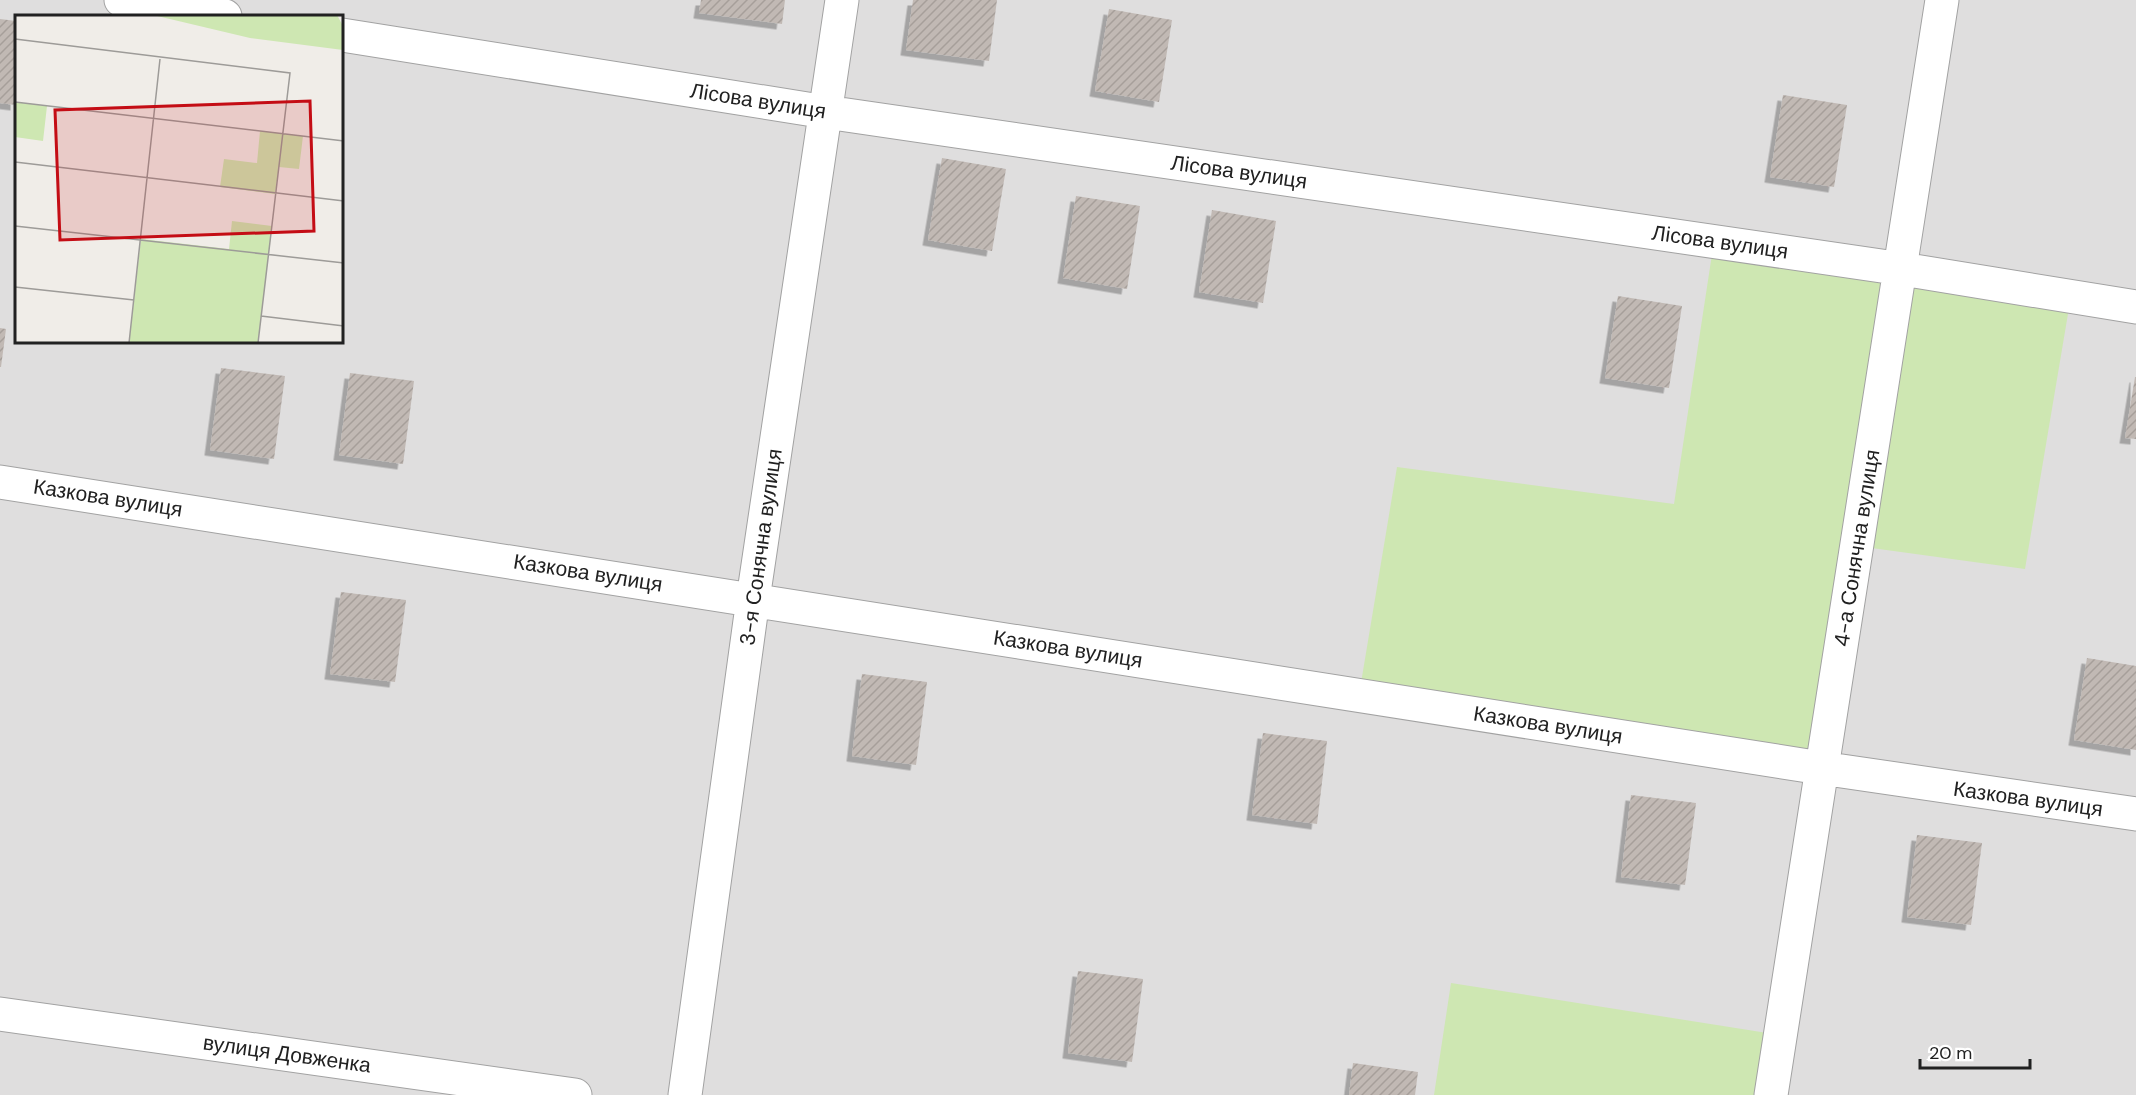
<svg xmlns="http://www.w3.org/2000/svg" width="2136" height="1095" font-family="'DM Sans',sans-serif">
<style>
.residential{fill:#dfdede;fill-rule:evenodd}
.grass{fill:#cee7b2}
.building{fill:url(#building-hatch);filter:url(#shadow)}
.lines{fill:none;stroke-linecap:round;stroke-linejoin:round}
.minor-casing{stroke:#a2a2a2;stroke-width:35}
.minor{stroke:#fff;stroke-width:33}
.labels{text-anchor:middle;stroke-width:4.5;stroke-linejoin:round;paint-order:stroke}
.street-label{font-size:21px;fill:#212121;stroke:#fff}
.inset-road{fill:none;stroke:#9d9b98;stroke-width:1.5}
.view{fill:#c40d15;fill-opacity:0.15;stroke:#c40d15;stroke-width:3}
.inset-edge{fill:none;stroke:#212121;stroke-width:3}
</style>
<defs>
<pattern id="building-hatch" width="6" height="6" patternUnits="userSpaceOnUse" patternTransform="scale(1.5)"><rect width="6" height="6" fill="#c1b9b4"/><path d="M-1 1l2-2M0 6l6-6M5 7l2-2" fill="none" stroke="#a69f9a"/></pattern>
<filter id="shadow"><feDropShadow dx="-5.5" dy="5.5" stdDeviation="0" flood-color="#0004"/></filter>
</defs>
<rect width="100%" height="100%" fill="#f0ede8"/>
<!-- residential -->
<path class="residential" d="M0,0h2136v1095h-2136zM16,16h326v326h-326z"/>
<!-- grass -->
<path class="grass" d="M1714,241l357,55 -46,273 -168,-23 -36,222 -462,-73 38,-228 277,37z
M1451,983l329,52 -9,60h-337z"/>
<!-- building -->
<path class="building" d="M701,0h84l-3,24 -83,-11z
M913,0h84l-8,61 -83,-11z
M1109,9l63,11 -13,82 -64,-11z
M0,19l16,2v84l-16,-2z
M1783,95l64,10 -13,82 -64,-10z
M942,158l64,11 -14,82 -64,-11z
M1076,196l64,10 -13,83 -64,-11z
M1212,210l64,11 -13,82 -64,-11z
M1618,296l64,10 -13,82 -64,-10z
M0,328l6,1 -5,38h-1z
M221,368l64,8 -11,83 -64,-9z
M350,373l64,8 -11,83 -64,-9z
M2135,377h1v62l-11,-1z
M341,592l65,8 -11,82 -65,-8z
M2087,658l49,8v84l-62,-10z
M862,674l65,8 -11,83 -64,-9z
M1263,733l64,8 -10,83 -65,-9z
M1631,795l65,8 -11,82 -64,-8z
M1917,835l65,8 -11,82 -64,-8z
M1078,971l65,8 -11,83 -64,-9z
M1353,1063l65,9 -3,23h-66z"/>
<g class="lines">
<!-- minor casing -->
<g class="minor-casing">
<path id="minor" d="M121,0l104,16
M342,35l484,77 1076,157 234,38
M0,482l1821,286 315,46
M0,1014l575,81
M685,1095l68,-496 89,-599
M1771,1095c56,-365 117,-729 171,-1095"/>
</g>
<!-- minor -->
<use href="#minor" class="minor"/>
</g>
<g class="labels">
<!-- street labels -->
<g class="street-label">
<text transform="translate(758 101) rotate(9)" y="7">Лісова вулиця</text>
<text transform="translate(1239 172) rotate(8)" y="7">Лісова вулиця</text>
<text transform="translate(1720 242) rotate(8)" y="7">Лісова вулиця</text>
<text transform="translate(108 498) rotate(9)" y="7">Казкова вулиця</text>
<text transform="translate(761 547) rotate(-82)" y="7">3-я Сонячна вулиця</text>
<text transform="translate(1857 548) rotate(-81)" y="7">4-а Сонячна вулиця</text>
<text transform="translate(588 573) rotate(9)" y="7">Казкова вулиця</text>
<text transform="translate(1068 649) rotate(9)" y="7">Казкова вулиця</text>
<text transform="translate(1548 725) rotate(9)" y="7">Казкова вулиця</text>
<text transform="translate(2028 799) rotate(8)" y="7">Казкова вулиця</text>
<text transform="translate(287 1054) rotate(8)" y="7">вулиця Довженка</text>
</g>
</g>
<!-- overview -->
<g transform="translate(15 15)">
<rect width="328" height="328" fill="#f0ede8"/>
<path d="M138,0h184l6,11v24l-93,-12zM0,87l32,4 -4,35 -28,-4zM245,116l43,5 -4,33 -20,-2 -4,27 -55,-7 4,-28 33,4zM217,206l40,5 -14,117h-129l12,-104 88,10z" fill="#cee7b2"/>
<path class="inset-road" d="M0,24l275,34 -32,270M0,87l329,39M0,147l329,39M0,211l329,37M0,272l119,13M246,301l83,10M114,328l31,-284"/>
<path class="view" d="M295,86l4,130 -254,9 -5,-130z"/>
<rect width="328" height="328" class="inset-edge"/>
</g>
<!-- scale -->
<path d="M1920 1059v9h110v-9" fill="none" stroke="#212121" stroke-width="3"/>
<text x="1929" y="1059" font-size="18" fill="#212121" stroke="#ffffff" stroke-width="4.5" paint-order="stroke">20 m</text>
</svg>
